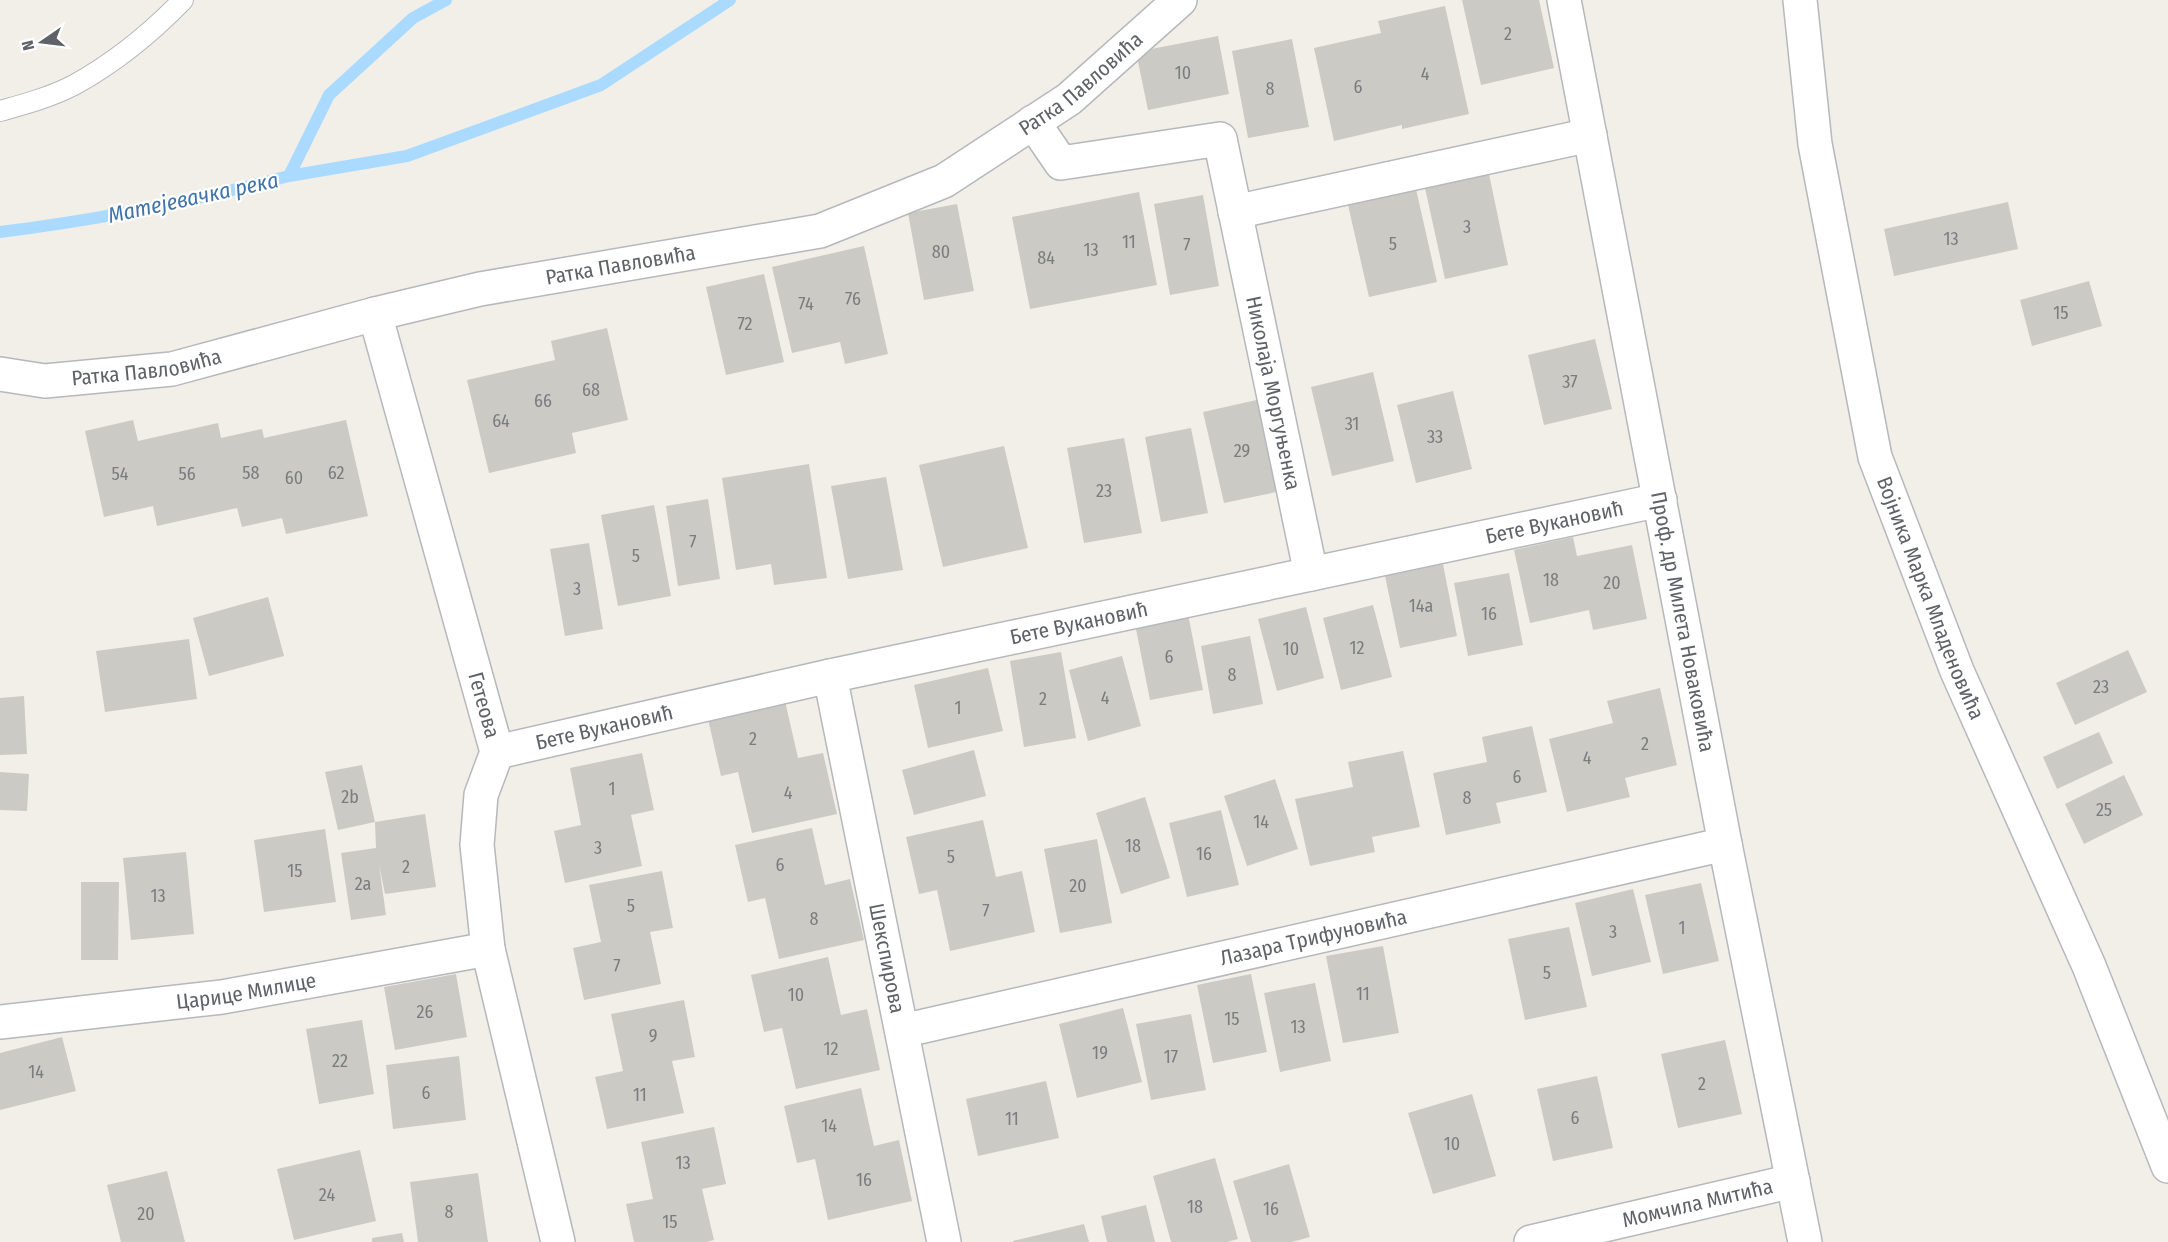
<svg xmlns="http://www.w3.org/2000/svg" width="2168" height="1242" font-family="'Fira Sans Condensed',sans-serif">
<style>
.lines{fill:none;stroke-linecap:round;stroke-linejoin:round}
.stream{stroke:#aadaff;stroke-width:12}
.building{fill:#cccac5}
.lane-casing{stroke:#b5b8bc;stroke-width:22}
.street-casing{stroke:#b5b8bc;stroke-width:36}
.lane{stroke:#fff;stroke-width:20}
.street{stroke:#fff;stroke-width:33}
.labels{text-anchor:middle;stroke-width:4.5;stroke-linejoin:round;paint-order:stroke}
.number-label{font-size:18px;fill:#7a7d7f}
.street-label{font-size:21px;fill:#5f6368;stroke:#fff}
.water-label{font-size:22px;font-style:italic;fill:#4174aa;stroke:#fff}
</style>
<rect width="100%" height="100%" fill="#f1efe8"/>
<g class="lines">
<!-- stream -->
<path class="stream" d="M289,176l118,-20 194,-71 129,-85
M0,232c98,-12 194,-31 289,-56l40,-81 84,-77 33,-18"/>
</g>
<!-- building -->
<path class="building" d="M1462,0h77l15,68 -73,17z
M1445,6l24,108 -67,15v-4l-68,16 -20,-93 67,-15 -3,-12z
M1218,36l11,58 -81,16 -12,-58z
M1292,39l17,88 -61,11 -16,-87z
M1489,174l19,91 -63,14 -20,-91z
M1416,189l21,93 -68,15 -21,-92z
M1139,192l18,93 -127,24 -18,-92z
M1203,195l16,91 -49,9 -16,-91z
M2008,202l10,47 -124,27 -10,-47z
M957,204l17,87 -50,9 -16,-87z
M864,246l24,108 -43,10 -5,-22 -48,11 -20,-86z
M764,274l20,88 -58,13 -20,-88z
M2089,281l13,45 -70,20 -12,-46z
M607,328l21,92 -56,13 4,20 -87,20 -22,-93 88,-20 -4,-19z
M1595,339l17,70 -68,16 -16,-70z
M1373,372l21,89 -62,15 -21,-89z
M1453,391l19,78 -56,14 -19,-78z
M1261,399l20,92 -57,12 -21,-91z
M133,420l5,21 80,-18 3,15 41,-9 2,9 82,-18 22,96 -82,18 -4,-16 -40,9 -5,-19 -80,18 -4,-20 -49,11 -19,-86z
M1191,428l17,85 -47,9 -16,-85z
M1124,438l18,95 -58,10 -17,-95z
M1004,446l24,102 -85,19 -24,-102z
M809,464l18,114 -53,7 -3,-21 -35,6 -14,-92z
M886,477l17,93 -55,9 -17,-93z
M708,499l12,80 -42,7 -12,-80z
M654,505l17,91 -53,10 -17,-91z
M1573,537l4,19 55,-11 15,74 -54,11 -4,-20 -59,13 -16,-73z
M589,543l14,86 -38,7 -15,-87z
M1443,564l14,72 -57,12 -15,-72z
M1509,573l14,72 -55,11 -14,-73z
M268,597l16,59 -75,20 -16,-58z
M1373,605l19,72 -51,13 -18,-72z
M1306,607l18,71 -47,13 -19,-72z
M1188,614l15,76 -53,10 -15,-76z
M1250,636l13,68 -50,10 -12,-68z
M189,639l8,60 -92,13 -9,-61z
M2128,650l19,42 -72,33 -19,-42z
M1061,652l15,86 -52,9 -14,-86z
M1122,656l19,70 -53,15 -19,-71z
M988,668l15,63 -75,17 -14,-63z
M1660,688l17,77 -52,13 5,19 -63,15 -18,-73 64,-16 -6,-22z
M24,696l3,58 -27,1v-57z
M785,701l13,57 25,-5 14,61 -85,19 -14,-61 -17,4 -13,-57z
M1532,726l15,66 -51,11 5,20 -55,12 -13,-62 54,-11 -5,-25z
M2099,732l14,31 -56,26 -14,-32z
M974,750l12,46 -72,19 -12,-45z
M1403,751l17,76 -48,10 3,15 -65,14 -15,-67 58,-12 -5,-25z
M642,753l12,57 -23,5 11,51 -77,17 -11,-52 27,-6 -11,-57z
M362,765l13,57 50,-8 11,73 -51,7 -6,-29 7,50 -35,5 -10,-67 35,-5 -1,-26 -37,8 -13,-58z
M0,772l29,2 -2,37 -27,-1z
M2124,775l19,40 -59,29 -19,-40z
M1275,779l23,70 -51,17 -23,-70z
M1145,797l25,81 -49,16 -25,-81z
M1221,810l18,75 -52,12 -18,-74z
M983,820l13,57 26,-6 13,61 -85,19 -13,-61 -18,4 -13,-57z
M812,828l13,57 25,-6 14,61 -85,19 -14,-61 -17,4 -13,-57z
M325,829l11,73 -72,10 -10,-72z
M1097,839l15,84 -52,10 -16,-84z
M186,852l8,82 -63,6 -8,-82z
M662,871l11,57 -23,4 11,52 -77,16 -11,-52 28,-6 -12,-57z
M81,882h38l-1,78h-37z
M1701,883l18,78 -56,13 -18,-79z
M1633,889l18,73 -59,14 -17,-73z
M1569,927l18,80 -62,13 -17,-81z
M1383,946l16,87 -56,10 -17,-87z
M828,957l13,58 26,-6 13,61 -84,19 -14,-61 -18,4 -13,-57z
M456,974l11,63 -72,13 -11,-63z
M1251,974l16,78 -54,11 -16,-78z
M1315,983l16,78 -51,11 -16,-79z
M684,1000l11,57 -23,4 12,52 -77,16 -12,-52 28,-6 -12,-57z
M1123,1008l19,74 -65,16 -18,-74z
M1191,1014l15,76 -55,10 -15,-76z
M362,1020l12,74 -55,10 -13,-75z
M62,1037l14,54 -76,19v-57z
M1725,1040l17,74 -64,14 -17,-74z
M459,1056l7,64 -73,9 -7,-64z
M1597,1076l16,72 -60,13 -16,-72z
M1046,1081l13,57 -81,18 -12,-57z
M861,1088l13,58 25,-6 13,61 -84,19 -13,-61 -18,4 -13,-57z
M1472,1094l24,82 -63,18 -25,-81z
M714,1127l12,57 -24,5 12,51 -8,2h-72l-8,-38 27,-5 -12,-57z
M360,1150l16,71 -82,19 -17,-71z
M1215,1158l23,81 -11,3h-56l-18,-66z
M1289,1164l21,73 -18,5h-41l-18,-61z
M167,1171l18,71h-64l-14,-57z
M478,1173l10,69h-70l-8,-60z
M1146,1205l9,37h-48l-6,-26z
M1084,1224l5,18h-76v-1z
M402,1233l2,9h-32v-4z"/>
<g class="lines">
<!-- lane casing -->
<g class="lane-casing">
<path id="lane" d="M0,111c25,-7 51,-14 74,-26 40,-22 77,-52 109,-85"/>
</g>
<!-- street casing -->
<g class="street-casing">
<g id="street">
<path id="s1" d="M1564,0l161,844 80,398"/>
<path id="s2" d="M1800,0l15,144 60,313 82,214 132,295 79,200"/>
<path id="s3" d="M1033,122l28,41 159,-24 91,435"/>
<path d="M1235,212l355,-77"/>
<path id="s4" d="M375,314l122,438 -16,43 -4,50 11,104 70,293"/>
<path id="s5" d="M0,374l45,7 127,-12 203,-55 105,-25 340,-58 124,-50 125,-82 111,-99"/>
<path id="s6" d="M830,676l114,566"/>
<path id="s7" d="M497,752l333,-76 830,-176"/>
<path id="s8" d="M0,1022l222,-25 266,-48"/>
<path id="s9" d="M902,1031l823,-187"/>
<path id="s10" d="M1531,1242l262,-61"/>
</g>
</g>
<!-- lane -->
<use href="#lane" class="lane"/>
<!-- street -->
<use href="#street" class="street"/>
</g>
<g class="labels">
<!-- number labels -->
<g class="number-label">
<text x="1508" y="40">2</text>
<text x="1183" y="79">10</text>
<text x="1425" y="80">4</text>
<text x="1358" y="93">6</text>
<text x="1270" y="95">8</text>
<text x="1467" y="233">3</text>
<text x="1951" y="245">13</text>
<text x="1129" y="248">11</text>
<text x="1393" y="250">5</text>
<text x="1187" y="251">7</text>
<text x="1091" y="256">13</text>
<text x="941" y="258">80</text>
<text x="1046" y="264">84</text>
<text x="853" y="305">76</text>
<text x="806" y="310">74</text>
<text x="2061" y="319">15</text>
<text x="745" y="330">72</text>
<text x="1570" y="388">37</text>
<text x="591" y="396">68</text>
<text x="543" y="407">66</text>
<text x="501" y="427">64</text>
<text x="1352" y="430">31</text>
<text x="1435" y="443">33</text>
<text x="1242" y="457">29</text>
<text x="251" y="479">58</text>
<text x="336" y="479">62</text>
<text x="120" y="480">54</text>
<text x="187" y="480">56</text>
<text x="294" y="484">60</text>
<text x="1104" y="497">23</text>
<text x="693" y="548">7</text>
<text x="636" y="562">5</text>
<text x="1551" y="586">18</text>
<text x="1612" y="589">20</text>
<text x="577" y="595">3</text>
<text x="1421" y="612">14a</text>
<text x="1489" y="620">16</text>
<text x="1357" y="654">12</text>
<text x="1291" y="655">10</text>
<text x="1169" y="663">6</text>
<text x="1232" y="681">8</text>
<text x="2101" y="693">23</text>
<text x="1105" y="704">4</text>
<text x="1043" y="705">2</text>
<text x="958" y="714">1</text>
<text x="753" y="745">2</text>
<text x="1645" y="750">2</text>
<text x="1587" y="764">4</text>
<text x="1517" y="783">6</text>
<text x="612" y="795">1</text>
<text x="788" y="799">4</text>
<text x="350" y="803">2b</text>
<text x="1467" y="804">8</text>
<text x="2104" y="816">25</text>
<text x="1261" y="828">14</text>
<text x="1133" y="852">18</text>
<text x="598" y="854">3</text>
<text x="1204" y="860">16</text>
<text x="951" y="863">5</text>
<text x="780" y="871">6</text>
<text x="406" y="873">2</text>
<text x="295" y="877">15</text>
<text x="363" y="890">2a</text>
<text x="1078" y="892">20</text>
<text x="158" y="902">13</text>
<text x="631" y="912">5</text>
<text x="986" y="917">7</text>
<text x="814" y="925">8</text>
<text x="1682" y="934">1</text>
<text x="1613" y="938">3</text>
<text x="617" y="972">7</text>
<text x="1547" y="979">5</text>
<text x="1363" y="1000">11</text>
<text x="796" y="1001">10</text>
<text x="425" y="1018">26</text>
<text x="1232" y="1025">15</text>
<text x="1298" y="1033">13</text>
<text x="653" y="1042">9</text>
<text x="831" y="1055">12</text>
<text x="1100" y="1059">19</text>
<text x="1171" y="1063">17</text>
<text x="340" y="1067">22</text>
<text x="36" y="1078">14</text>
<text x="1702" y="1090">2</text>
<text x="426" y="1099">6</text>
<text x="640" y="1101">11</text>
<text x="1575" y="1124">6</text>
<text x="1012" y="1125">11</text>
<text x="829" y="1132">14</text>
<text x="1452" y="1150">10</text>
<text x="683" y="1169">13</text>
<text x="864" y="1186">16</text>
<text x="327" y="1201">24</text>
<text x="1195" y="1213">18</text>
<text x="1271" y="1215">16</text>
<text x="449" y="1218">8</text>
<text x="146" y="1220">20</text>
<text x="670" y="1228">15</text>
</g>
<!-- street labels -->
<g class="street-label">
<text dy="7" stroke="none"><textPath href="#s5" startOffset="1138">Ратка Павловића</textPath></text>
<text dy="7" stroke="none"><textPath href="#s5" startOffset="634">Ратка Павловића</textPath></text>
<text dy="7" stroke="none"><textPath href="#s5" startOffset="148">Ратка Павловића</textPath></text>
<text dy="7" stroke="none"><textPath href="#s3" startOffset="470">Николаја Моргуњенка</textPath></text>
<text dy="7" stroke="none"><textPath href="#s7" startOffset="1082">Бете Вукановић</textPath></text>
<text dy="7" stroke="none"><textPath href="#s2" startOffset="615">Војника Марка Младеновића</textPath></text>
<text dy="7" stroke="none"><textPath href="#s1" startOffset="633">Проф. др Милета Новаковића</textPath></text>
<text dy="7" stroke="none"><textPath href="#s7" startOffset="596">Бете Вукановић</textPath></text>
<text dy="7" stroke="none"><textPath href="#s4" startOffset="406">Гетеова</textPath></text>
<text dy="7" stroke="none"><textPath href="#s7" startOffset="110">Бете Вукановић</textPath></text>
<text dy="7" stroke="none"><textPath href="#s9" startOffset="422">Лазара Трифуновића</textPath></text>
<text dy="7" stroke="none"><textPath href="#s6" startOffset="288">Шекспирова</textPath></text>
<text dy="7" stroke="none"><textPath href="#s8" startOffset="248">Царице Милице</textPath></text>
<text dy="7" stroke="none"><textPath href="#s10" startOffset="171">Момчила Митића</textPath></text>
</g>
<!-- water labels -->
<g class="water-label">
<text transform="translate(193 197) rotate(-12)" y="8">Матејевачка река</text>
</g>
</g>
<!-- north arrow -->
<g transform="translate(42 42) rotate(256)" stroke="#ffffff" stroke-width="4.5" paint-order="stroke">
<path d="M0-4.5L10 22L0 15L-10 22Z" fill="#5f6368"/>
<text y="-9" font-size="16" font-weight="bold" text-anchor="middle" fill="#5f6368">N</text>
</g>
</svg>
